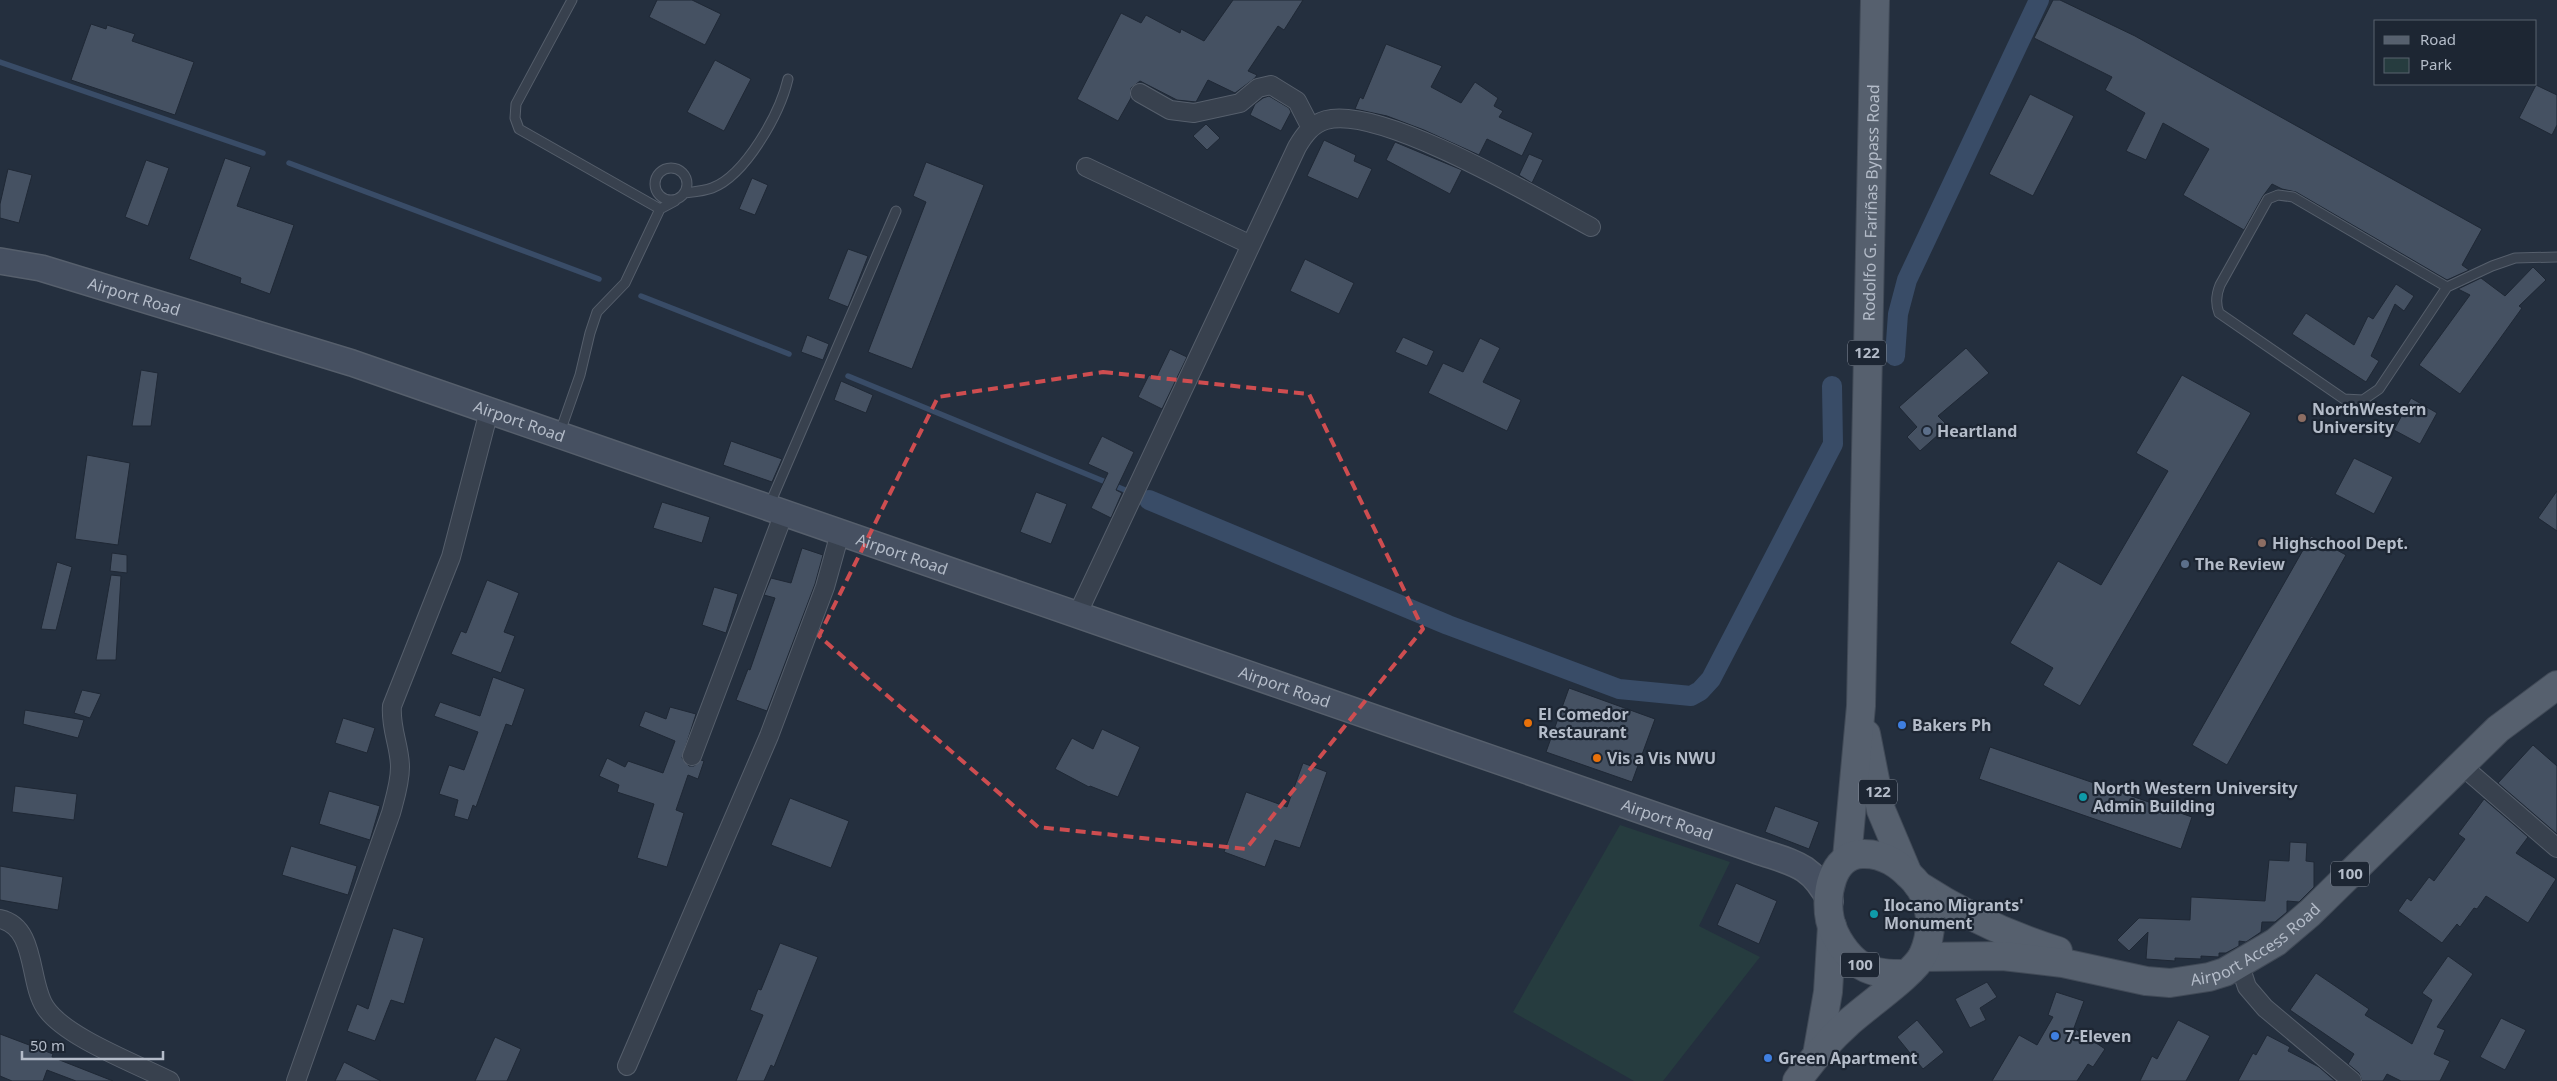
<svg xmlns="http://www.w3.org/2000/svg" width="2557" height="1081" font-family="'Noto Sans',sans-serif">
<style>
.green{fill:#263c3f}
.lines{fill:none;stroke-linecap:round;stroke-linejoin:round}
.stream{stroke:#394c67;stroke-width:5.5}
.canal{stroke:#394c67;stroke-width:20}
.building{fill:#455162;stroke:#1f2835}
.service-casing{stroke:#565f6c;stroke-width:11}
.minor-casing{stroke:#565f6c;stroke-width:20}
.secondary-casing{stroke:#565f6c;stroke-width:28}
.primary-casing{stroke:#414a57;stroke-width:30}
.service{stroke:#38414e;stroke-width:9}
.minor{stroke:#38414e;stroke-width:18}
.secondary{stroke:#465061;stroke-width:25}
.primary{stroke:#56606e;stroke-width:28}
.marked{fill:none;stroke:#ce4d50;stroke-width:4;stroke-dasharray:10 6;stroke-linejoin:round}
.education-dot{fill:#8d6e63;stroke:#1d2633;stroke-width:2}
.service-dot{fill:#5c6f8a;stroke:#1d2633;stroke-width:2}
.food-dot{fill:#e8710a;stroke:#1d2633;stroke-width:2}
.shop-dot{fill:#3f7fe0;stroke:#1d2633;stroke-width:2}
.culture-dot{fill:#0f9aa8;stroke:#1d2633;stroke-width:2}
.labels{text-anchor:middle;stroke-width:4.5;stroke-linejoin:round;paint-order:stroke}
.shield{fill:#1d2633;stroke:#878f9c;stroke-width:1}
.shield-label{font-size:15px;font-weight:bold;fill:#b4bcc9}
.street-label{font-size:16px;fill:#b4bcc9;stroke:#1d2633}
.poi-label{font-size:16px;font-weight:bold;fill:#b4bcc9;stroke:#1d2633;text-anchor:start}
</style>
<rect width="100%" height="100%" fill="#242f3e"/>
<!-- green -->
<path class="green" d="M1620,825l110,37 -31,64 61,31 -97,124h-29l-121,-69z"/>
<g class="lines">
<!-- stream -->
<path class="stream" d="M0,62l263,91
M289,163l310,116
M641,296l148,58
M848,376l282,116"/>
<!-- canal -->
<path class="canal" d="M1895,356l3,-42 9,-34 132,-280
M1149,500l299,125 171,64 72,7 9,-5 11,-12 122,-235 -1,-58"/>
</g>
<!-- building -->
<path class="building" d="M657,0h35l29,14 -16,31 -56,-28z
M1233,0h70l-19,30 -6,-4 -30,45 9,4 -2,3 -20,15 -27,-13 -12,22 -19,-2 -37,-19 -9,7v10l-13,23 -41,-22 44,-86 20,10 5,-8 34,18 1,-4 23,12z
M2053,0h7l75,36 347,193 -20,36 7,5 -22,10 -151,-88 -14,-3 -10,-5 -9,12 -19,34 -61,-35 26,-46 -46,-26 -17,37 -20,-9 19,-38 -40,-23 7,-13 -78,-39z
M91,24l15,5 1,-4 28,9 -3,7 62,21 -19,53 -104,-35z
M1386,44l56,22 -11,21 30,16 14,-21 23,16 -4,8 9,5 -4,6 34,16 -11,23 -35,-17 -8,16 -55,-25 -37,-14 -32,-7 5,-12 3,2z
M715,60l36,19 -27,52 -37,-19z
M2536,85l21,10v30l-5,10 -33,-17z
M2030,94l44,22 -41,80 -44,-22z
M1269,96l20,12 2,4 -10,19 -31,-16 5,-11 8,-6z
M1206,124l14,14 -13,12 -14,-14z
M1324,140l32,15 -2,6 18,8 -14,30 -51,-23z
M1395,142l67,28 -12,24 -64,-34z
M1529,154l14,6 -11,23 -13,-8z
M225,158l26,9 -14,39 57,19 -24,69 -30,-11 1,-5 -52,-19z
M146,160l23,8 -21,58 -23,-9z
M926,162l58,23 -72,184 -44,-17 58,-150 -13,-6z
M8,169l24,6 -13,48 -19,-5v-14z
M752,178l16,7 -13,30 -16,-6z
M848,249l20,7 -20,51 -20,-8z
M1305,259l49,24 -15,31 -49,-23z
M2533,267l13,13 -27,26 3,2 -62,86 -41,-29 51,-70 -12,-6 23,-11 24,18z
M2396,284l18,12 -10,15 -9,-7 -24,52 8,5 -13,21 -74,-48 14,-21 48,32 14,-29 5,3z
M807,335l22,9 -6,16 -22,-8z
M1403,337l31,14 -7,15 -32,-14z
M1480,338l20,10 -17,34 38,18 -14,31 -79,-38 15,-30 20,9z
M1966,348l23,25 -51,43 10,10 -28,25 -13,-14 10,-10 -18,-20z
M1170,349l17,8 -25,52 -24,-12 11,-22 7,3z
M141,370l17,3 -7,53h-19z
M2182,375l69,38 -171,293 -37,-21 10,-17 -43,-25 48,-82 43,24 67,-114 -32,-18z
M841,381l32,14 -7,18 -32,-13z
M2411,398l26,15 -17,31 -26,-14z
M1102,436l32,16 -18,38 6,3 -11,25 -20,-10 17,-35 -20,-9z
M731,441l51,18 -10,23 -49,-17z
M87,455l43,8 -12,82 -43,-6z
M2354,458l39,19 -19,37 -39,-20z
M2557,491v40l-19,-13z
M1036,492l31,12 -16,40 -31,-12z
M662,502l48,15 -8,26 -49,-15z
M2311,536l35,19 -119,210 -35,-20z
M802,548l21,7 -8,29 -48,127 -31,-11 12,-31 2,1 25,-72 -11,-3 7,-17 20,5z
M112,553l15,2v18l-17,-2z
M57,562l15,5 -16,63 -15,-1z
M111,575l10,1 -5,84h-20z
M487,580l32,13 -15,39 11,4 -14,37 -50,-19 10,-23 5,2z
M714,587l24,7 -12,39 -24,-8z
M493,677l32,12 -13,37 -6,-2 -30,83 -3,-2 -5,15 -14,-4 4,-16 -19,-6 10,-29 15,5 14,-38 -44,-16 6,-14 40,14z
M1569,688l86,31 -23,63 -86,-30z
M82,690l19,4 -11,24 -16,-5z
M670,707l26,7 -14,44 7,8h5l7,-6 3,1 -6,18 -10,-4 -12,35 8,3 -17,54 -30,-9 17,-54 -37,-12 2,-7 -20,-9 8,-18 18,9 3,-6 35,12 12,-32 -36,-15 6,-15 21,8z
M25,710l59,10 -6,18 -55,-14z
M343,718l32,10 -8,25 -32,-10z
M1102,729l38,18 -22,50 -28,-11 -1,1 -34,-18 17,-31 21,11z
M2533,745l24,21v68l-59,-51z
M1990,747l202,70 -11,32 -202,-70z
M1303,763l24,9 -27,76 -25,-8 -10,27 -41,-15 22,-60 41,15z
M15,786l62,8 -3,26 -62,-8z
M329,791l51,15 -10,34 -51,-16z
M790,798l59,23 -18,47 -60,-23z
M2484,799l44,38 -12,16 40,26 -28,44 -42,-27 -9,13 -3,-1 -14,19 -3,-3 -15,19 -44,-32 9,-13 4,3 18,-24 5,4 31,-42 -7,-5z
M1775,806l44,16 -10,27 -44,-17z
M2290,842l17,1 -1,18 8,1v25l-15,15 -12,-1v11l-12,10h-13l-1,10 -15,10 -7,-1v5l-13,7h-7v4l-18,-1v3l-26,-1v3l-29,-2 2,-27 -19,19 -12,-11 22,-22 51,2 1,-23 74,4 4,-41 20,1z
M291,846l66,20 -9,29 -66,-20z
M0,866l63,11 -5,33 -58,-10z
M1736,883l41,18 -18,43 -42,-19z
M393,928l31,10 -20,66 -13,-4 -16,41 -28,-10 10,-27 11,5z
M780,943l38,14 -44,110 -3,-2 -7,16h-28l27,-66 -13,-5 8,-21 3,1z
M2448,956l25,18 -36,53 8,3 -11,24 16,7 -10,20h-39l-14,-7 -4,7h-21l-3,-8 -11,-9 6,-10 -64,-44 26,-37 53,36 -4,6 47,29 20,-44 -10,-7z
M1987,982l10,15 -17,11 6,12 -16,8 -15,-29z
M2056,992l28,9 -10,27 31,21 -12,18 -5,-3 -11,17h-85l27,-46 18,10 16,-28 -5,-2z
M2501,1018l25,12 -21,40 -25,-13z
M1917,1020l27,32 -21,17 -26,-32z
M2178,1020l32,16 -24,45h-46l12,-25 5,3z
M0,1034l53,20 -1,3 61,24h-37l-29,-11 -4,11h-31l-12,-5z
M2267,1035l23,12 -2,4 31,16 16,14h-97l15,-28 3,2z
M495,1037l26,12 -14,32h-32z
M344,1062l37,19h-46z"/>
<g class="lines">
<!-- service casing -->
<g class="service-casing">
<path id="service" d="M572,0l-56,104 -1,14 4,11 141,80
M655 184a16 16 0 1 1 32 0a16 16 0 1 1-32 0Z
M685,193c8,-1 19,-2 27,-5 34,-13 68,-75 76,-109
M2447,287l-154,-90 -15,-2 -10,4 -48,86c-4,10 -5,18 -1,28l125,86 19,1 16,-11 68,-102 45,-21 23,-8 42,-1
M560,432l20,-57 10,-42 7,-21 28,-29 35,-74 15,-8
M769,506l127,-295"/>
</g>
<!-- minor casing -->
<g class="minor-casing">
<path id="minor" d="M1140,93l30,17 24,3 46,-10 18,-15 13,-3 26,16 14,27
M1086,167l165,78
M1077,615l220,-468c7,-12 15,-23 29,-27 55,-15 213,79 265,107
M692,756l92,-243
M2461,765l96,83
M0,919c37,8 28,62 45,88 19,30 92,57 125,74
M2239,963l8,24 18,21 87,73
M627,1066l142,-330 56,-149 15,-54
M296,1081l95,-268c4,-15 9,-30 9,-46 0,-21 -10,-39 -8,-61l59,-149 38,-146"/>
</g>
<!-- secondary casing -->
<g class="secondary-casing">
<g id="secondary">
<path id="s1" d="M0,261l41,7 311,95 1403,487c37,13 56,13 75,51"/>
</g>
</g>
<!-- primary casing -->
<g class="primary-casing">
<g id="primary">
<path d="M1866,734l15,76 27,64"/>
<path id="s2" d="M1847,858l14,-152 14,-706"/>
<path d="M1918,885c43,28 91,51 140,66"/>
<path id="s3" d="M1922,957l81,-1 60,7 83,18 24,2 39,-6 16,-5 51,-30 34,-29 188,-184 59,-44"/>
<path d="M1817,1055l11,-63 4,-66"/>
<path d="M1797,1081c15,-21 31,-40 50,-57 18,-17 67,-50 76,-69 11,-25 10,-54 -9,-75 -14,-15 -30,-27 -52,-26 -31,1 -37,42 -32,66 4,17 17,37 32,46 13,8 30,8 44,8"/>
</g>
</g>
<!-- service -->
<use href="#service" class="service"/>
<!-- minor -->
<use href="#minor" class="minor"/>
<!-- secondary -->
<use href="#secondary" class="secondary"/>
<!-- primary -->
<use href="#primary" class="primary"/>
</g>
<!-- marked area -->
<path class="marked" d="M1103,372l206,22 114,235 -177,220 -208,-22 -219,-191 119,-239z"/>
<!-- markers -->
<g class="education-dot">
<circle cx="2302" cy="418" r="5"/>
<circle cx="2262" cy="543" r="5"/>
</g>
<g class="service-dot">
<circle cx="1927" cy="431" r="5"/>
<circle cx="2185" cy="564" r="5"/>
</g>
<g class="food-dot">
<circle cx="1528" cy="723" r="5"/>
<circle cx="1597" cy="758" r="5"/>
</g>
<g class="shop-dot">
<circle cx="1902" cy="725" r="5"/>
<circle cx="2055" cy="1036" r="5"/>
<circle cx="1768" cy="1058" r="5"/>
</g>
<g class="culture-dot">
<circle cx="2083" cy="797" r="5"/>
<circle cx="1874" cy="914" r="5"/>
</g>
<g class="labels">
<!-- shield labels -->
<g class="shield">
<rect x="1848" y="340.5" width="38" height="25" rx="4"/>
<rect x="1859" y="779.5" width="38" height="25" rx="4"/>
<rect x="2331" y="861.5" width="38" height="25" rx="4"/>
<rect x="1841" y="952.5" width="38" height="25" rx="4"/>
</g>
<g class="shield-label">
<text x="1867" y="358">122</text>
<text x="1878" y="797">122</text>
<text x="2350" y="879">100</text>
<text x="1860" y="970">100</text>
</g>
<!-- street labels -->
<g class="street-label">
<text dy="6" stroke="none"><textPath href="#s2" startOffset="656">Rodolfo G. Fariñas Bypass Road</textPath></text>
<text dy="6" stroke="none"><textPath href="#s1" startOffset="139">Airport Road</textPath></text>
<text dy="6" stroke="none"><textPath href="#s1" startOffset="544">Airport Road</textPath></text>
<text dy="6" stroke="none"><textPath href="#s1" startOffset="949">Airport Road</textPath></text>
<text dy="6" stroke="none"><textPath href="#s1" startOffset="1354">Airport Road</textPath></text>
<text dy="6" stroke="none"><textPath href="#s1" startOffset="1759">Airport Road</textPath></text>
<text dy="6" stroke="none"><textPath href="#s3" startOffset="346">Airport Access Road</textPath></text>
</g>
<!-- poi labels -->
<g class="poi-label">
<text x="2312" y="415">NorthWestern<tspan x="2312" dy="18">University</tspan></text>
<text x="1937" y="437">Heartland</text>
<text x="2272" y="549">Highschool Dept.</text>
<text x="2195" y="570">The Review</text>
<text x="1538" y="720">El Comedor<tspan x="1538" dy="18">Restaurant</tspan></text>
<text x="1912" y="731">Bakers Ph</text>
<text x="1607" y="764">Vis a Vis NWU</text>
<text x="2093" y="794">North Western University<tspan x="2093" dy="18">Admin Building</tspan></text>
<text x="1884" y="911">Ilocano Migrants'<tspan x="1884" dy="18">Monument</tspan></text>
<text x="2065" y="1042">7-Eleven</text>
<text x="1778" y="1064">Green Apartment</text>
</g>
</g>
<!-- legend -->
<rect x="2374" y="20" width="162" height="65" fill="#1d2633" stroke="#59626f"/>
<rect x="2384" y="36" width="25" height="8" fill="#56606e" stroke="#59626f"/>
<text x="2420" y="45" font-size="15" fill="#b4bcc9">Road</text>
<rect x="2384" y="58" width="25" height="15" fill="#263c3f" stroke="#59626f"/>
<text x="2420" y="70" font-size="15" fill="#b4bcc9">Park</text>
<!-- scale -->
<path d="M22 1051v8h141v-8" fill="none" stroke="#b4bcc9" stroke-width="2.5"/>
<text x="30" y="1051" font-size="15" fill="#b4bcc9" stroke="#1d2633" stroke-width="4" paint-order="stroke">50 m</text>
</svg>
